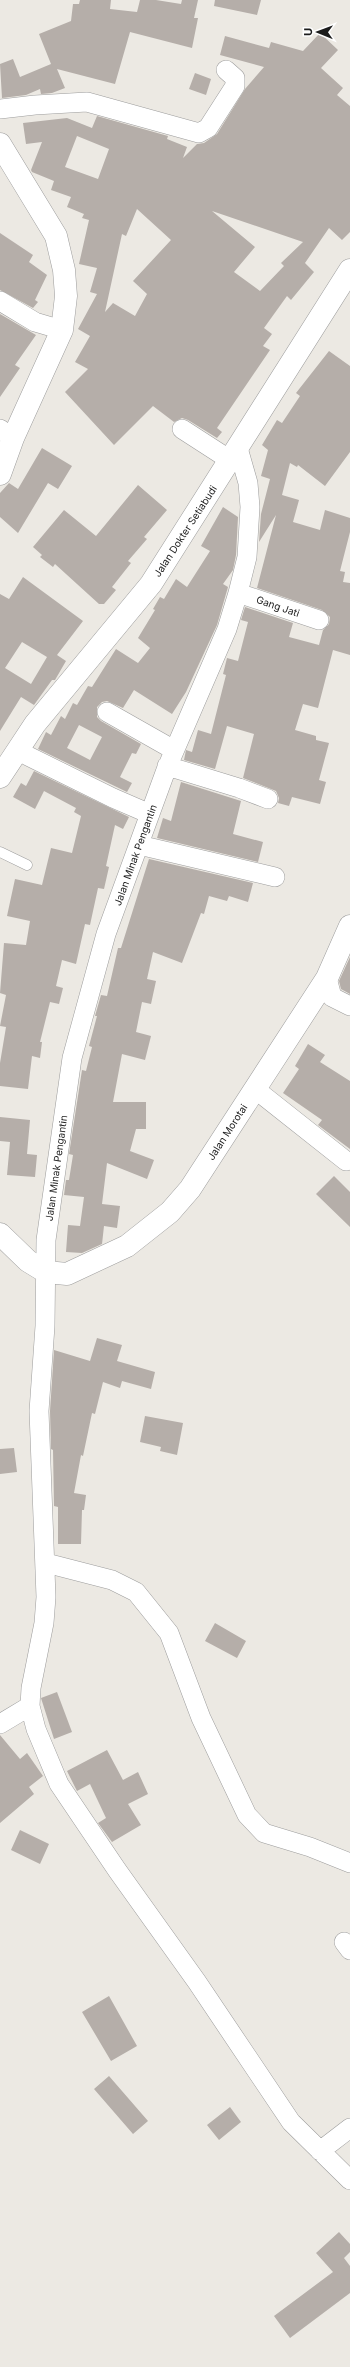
<svg xmlns="http://www.w3.org/2000/svg" width="350" height="2367" font-family="Inter,sans-serif">
<style>
.building{fill:#b5aea9;fill-rule:evenodd}
.lines{fill:none;stroke-linecap:round;stroke-linejoin:round}
.service-casing{stroke:#9d9d9d;stroke-width:11}
.minor-casing{stroke:#9d9d9d;stroke-width:20}
.tertiary-casing{stroke:#9d9d9d;stroke-width:23}
.service{stroke:#fff;stroke-width:10}
.minor{stroke:#fff;stroke-width:19}
.tertiary{stroke:#fff;stroke-width:22}
.labels{text-anchor:middle;stroke-width:3.5;stroke-linejoin:round;paint-order:stroke}
.street-label{font-size:10px;fill:#1c1c1c;stroke:#fff}
</style>
<rect width="100%" height="100%" fill="#ece9e3"/>
<!-- building -->
<path class="building" d="M80,0h31l-1,9 27,3 3,-12h16l25,4 1,-4h16l-4,18h4l-6,30 -62,-16 -15,52 -58,-15 8,19 -13,5 -11,1 -1,-5 -14,6 -24,3 -2,-34 13,-5 7,18 31,-13 -12,-30 32,-13 2,-17h6z
M215,0h46l-4,15 -43,-9z
M320,33l18,17 -17,18 22,20 -6,7 13,11v126l-8,8 -13,-12 -24,35 9,9 -23,28 -4,-4 -23,32 8,6 -9,12 7,4 -53,78 5,4 -5,6 -29,-18 -6,-2 -8,4 -21,-16 -39,39 -49,-53 23,-23 -13,-7 15,-26 -12,-7 19,-35 -7,-2 7,-24 -18,-4 10,-44 -7,-2 2,-4 -17,-7 4,-10 -20,-7 3,-9 -22,-9 -1,-2 11,-28 -16,2 -3,-21 44,-5 25,10 5,-12 71,20 -1,3 20,8 -4,11 14,-14 7,-1 13,-9 28,-45 19,-22 -44,-12 5,-19 44,12 2,-6 32,9zM77,136l32,13 -11,30 -33,-12zM137,209l34,31 -38,41 14,13 -12,22 -22,-13 -8,9 17,-78 4,2zM212,211l91,31 -22,21 3,3 -24,25 -26,-19 21,-25z
M195,73l16,6 -5,16 -17,-6z
M0,233l33,22 -4,7 18,13 -12,25 3,2 -5,6 -33,-18z
M0,314l36,21 -21,30 5,3 -20,29z
M329,351l21,15v86l-25,34 -27,-21 -1,2 -7,-4 -8,32 17,5 -6,22 27,8 5,-20 25,8v14l-10,39 5,1 -2,10 7,1v72l-17,-5 -15,58 -15,-4 -8,26 21,6v4l13,3 -10,37 7,2 -6,22 -28,-7 -3,9 -11,-3 1,-5 -3,-7 -33,-13 11,-44 -27,-8 -12,43 -31,-9 2,-10 6,2 6,-22 13,4 15,-59 -3,-1 4,-16 11,3 10,-39 -7,-2 4,-13 48,16 -4,14 30,8 4,-15 6,-6 1,-7 -8,-7 -65,-22 19,-73 -17,27 2,-28 9,-35 -9,-3 7,-26 -6,-5 15,-25 5,3 18,-27 -4,-3z
M42,448l30,18 -14,23 -10,-6 -30,50 -18,-16v-24l9,-10 9,6z
M138,485l29,25 -23,27 3,2 -19,22 3,2 -19,24 4,3 -12,14h-5l-44,-40 -2,3 -13,-10 2,-2 -9,-8 31,-37 32,26z
M223,507l15,10 -2,38 -3,15 -10,14 5,3 -11,38 -31,67 -14,22 -38,-24 -11,18 -16,-7 -5,1 -5,5v10l4,4 40,23 -5,10 -4,-1 -12,24 12,6 -5,9 -89,-43 8,-17 5,3 10,-19 4,3 8,-16 4,2 11,-19 4,1 24,-38 22,14 12,-15 -12,-10 17,-28 -2,-1 7,-12 4,2 12,-20 11,8 23,-36 -9,-5zM79,725l23,12 -12,23 -23,-12z
M23,577l60,44 -26,34 9,6 -11,19h-3l-18,25 -13,-8 -21,34v-137l9,5zM22,642l25,15 -16,27 -26,-16z
M34,771l95,46 -6,12 -8,-4 -9,41 3,1 -5,22 -6,-1 -8,37 -5,-1 -9,40 -14,-4 -6,26 7,2 -4,16 -9,-2 -10,40h2l-2,16 -8,-2 -4,33 -28,-3v-23l6,-36 -6,-1 6,-31 -6,-2 4,-50 22,2 4,-24 -23,-5 8,-37 27,6 9,-37 21,5 9,-37 -7,-4 2,-4 -32,-17 -9,18 -22,-12 8,-14 5,3z
M181,782l60,19 -8,33 30,8 -5,20 -101,-24 6,-20 8,3z
M149,859l104,24 -5,19 -19,-6 -2,5 -18,-5 -5,18 -3,-1 -19,50 -29,-11 -6,27 9,2 -5,23 -9,-2 -6,30 15,4 -6,24 -23,-6 -9,48h33v27h-10l-6,22 24,9 -7,19 -40,-16 -5,41 18,2 -3,22 -13,-2 -2,18 -20,9 -16,-1 2,-27 12,1 4,-29 -20,-2 2,-15h3l4,-25 -4,-1 13,-84 4,1 6,-24 -3,-1 8,-30h-2l6,-21 6,1 11,-48h3z
M350,957v37l-9,-5 -2,-8z
M308,1044l17,11 -5,7 30,19v68l-32,-24 4,-5 -39,-27 16,-24 -4,-3z
M0,1117l30,3 -3,34 10,1 -2,22 -28,-2 3,-33 -10,-1z
M334,1176l16,16v35l-34,-33z
M97,1338l25,7 -5,16 38,11 -4,17 -29,-8 -2,7 -17,-6 -8,32 -3,-1 -9,43 -2,-1 -7,38 12,2 -2,15h-2l-1,34h-23v-37l-4,-1 -1,-56 -2,-1 -1,-38 4,-61 36,11z
M145,1416l38,7 -6,32 -17,-4 1,-4 -21,-5z
M14,1448l3,24 -17,2v-25z
M215,1623l31,18 -9,17 -32,-17z
M57,1692l15,40 -18,7 -13,-41z
M0,1735l20,24 7,-6 16,23 -14,11 5,7 -34,29z
M107,1750l16,30 15,-8 10,22 -20,10 13,21 -29,17 -14,-19 8,-5 -16,-34 -13,7 -10,-20z
M20,1830l29,14 -9,20 -29,-14z
M109,1996l28,50 -26,15 -29,-49z
M109,2076l39,45 -15,13 -39,-45z
M230,2107l11,15 -22,18 -12,-15z
M339,2232l11,12v8l-6,6 6,8v27l-60,45 -16,-22 59,-44 -17,-19z"/>
<g class="lines">
<!-- service casing -->
<g class="service-casing">
<path id="service" d="M0,852l27,13"/>
</g>
<!-- minor casing -->
<g class="minor-casing">
<path id="minor" d="M0,109l35,-4 52,-3 112,31 9,-5 27,-42v-8l-9,-8
M0,301l35,21 27,8
M0,429l13,9
M182,429l48,31
M238,448l10,35 2,24 -3,50 -9,36 -11,36 -61,141 -60,164 -34,124 -26,182 -1,86 -6,85 7,186 -2,26 -13,65 -1,18 6,23 23,55 58,86 80,112 94,140 59,58
M238,593l81,27
M107,712l67,38
M28,756l85,42 37,16
M167,766l72,22 29,11
M139,845l136,32
M327,978l5,19 18,9
M255,1089l91,72
M46,1563l66,17 24,12 33,41 32,85 46,97 17,18 46,14 40,16
M0,1724l30,-18
M344,1942l6,8
M320,2151l30,-23"/>
</g>
<!-- tertiary casing -->
<g class="tertiary-casing">
<path id="tertiary" d="M0,144l56,92 8,34 2,26 -4,34 -49,108 -13,36
M0,777l35,-53 116,-140 199,-314
M0,1234l28,27 18,11 21,2 60,-28 43,-34 20,-23 137,-211 23,-52"/>
</g>
<!-- service -->
<use href="#service" class="service"/>
<!-- minor -->
<use href="#minor" class="minor"/>
<!-- tertiary -->
<use href="#tertiary" class="tertiary"/>
</g>
<g class="labels">
<!-- street labels -->
<g class="street-label">
<text transform="translate(185 531) rotate(-57)" y="4">Jalan Dokter Setiabudi</text>
<text transform="translate(278 606) rotate(19)" y="4">Gang Jati</text>
<text transform="translate(135 855) rotate(-70)" y="4">Jalan Minak Pengantin</text>
<text transform="translate(227 1132) rotate(-57)" y="4">Jalan Morotai</text>
<text transform="translate(56 1168) rotate(-82)" y="4">Jalan Minak Pengantin</text>
</g>
</g>
<!-- north arrow -->
<g transform="translate(318 32) rotate(271)" stroke="#ffffff" stroke-width="3" paint-order="stroke">
<path d="M0-3L7 15L0 10L-7 15Z" fill="#1c1c1c"/>
<text y="-6" font-size="11" font-weight="bold" text-anchor="middle" fill="#1c1c1c">U</text>
</g>
</svg>
